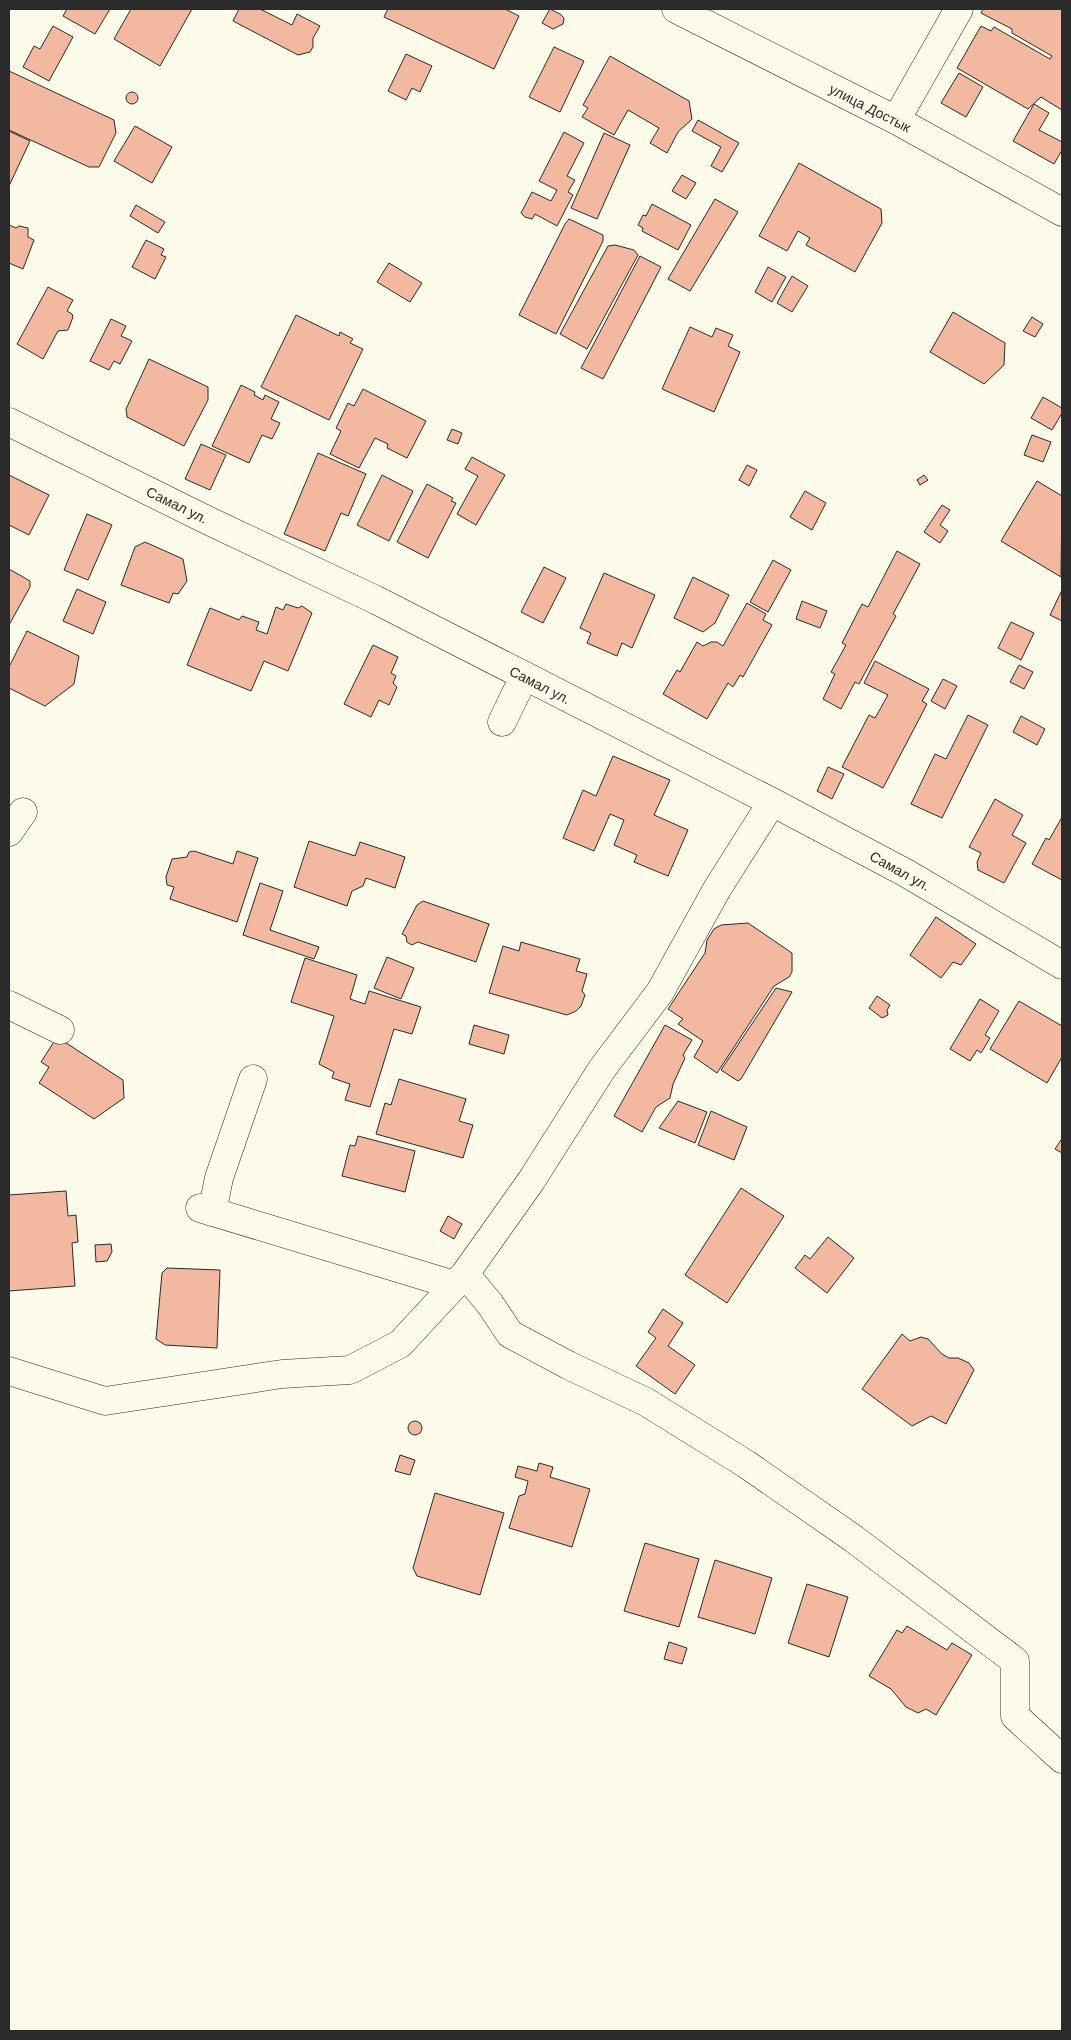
<svg xmlns="http://www.w3.org/2000/svg" width="1071" height="2040" font-family="Arial,sans-serif">
<style>
.building{fill:#f2b8a0;stroke:#2b2b2b}
.lines{fill:none;stroke-linecap:round;stroke-linejoin:round}
.street-casing{stroke:#2b2b2b;stroke-width:29}
.secondary-casing{stroke:#2b2b2b;stroke-width:29}
.street{stroke:#fdfbea;stroke-width:28}
.secondary{stroke:#fdfbea;stroke-width:28}
.labels{text-anchor:middle;stroke-width:4;stroke-linejoin:round;paint-order:stroke}
.street-label{font-size:14px;fill:#2b2b2b;stroke:#fdfbea}
</style>
<rect width="100%" height="100%" fill="#fdfbea"/>
<!-- building -->
<path class="building" d="M67,9h43l-15,25 -32,-18z
M131,9h61l-32,57 -46,-27z
M239,9h21l32,16 5,-11 23,12 -7,12v9l-3,5 -12,3 -65,-34z
M388,9h117l14,7 -25,53 -110,-52z
M550,9l10,5 4,4 -1,6 -10,5 -11,-6z
M983,9h79v101l-21,-13 -13,12 -71,-41 24,-42 10,5 3,-4 56,32 2,-3 -40,-23v-4l-31,-16z
M53,26l20,11 -24,44 -26,-14 11,-21 6,3z
M554,47l30,14 -24,51 -31,-15z
M406,54l26,12 -12,26 -8,-4 -6,12 -18,-9z
M610,56l79,45 3,18 -14,13 -11,21 -17,-10 9,-15 -31,-18 -14,25 -32,-18 6,-9 -5,-3z
M9,71l105,49 2,13 -17,34h-10l-80,-37z
M959,73l24,14 -17,30 -25,-14z
M126 98a6 6 0 1 1 12 0a6 6 0 1 1-12 0Z
M1034,104l15,9 -10,17 23,12v8l-8,14 -41,-23z
M698,120l41,23 -17,29 -11,-6 10,-19 -29,-16z
M135,126l37,21 -20,36 -38,-22z
M9,131l21,10 -21,45z
M564,132l20,11 -17,33 8,4 -7,12 5,3 -16,31 -22,-12 -3,5 -7,-2 -4,-4 11,-21 19,9 6,-11 -18,-9z
M604,133l26,12 -33,74 -26,-11z
M799,163l82,46 1,14 -27,49 -49,-27 4,-7 -12,-7 -11,20 -28,-15z
M682,175l14,8 -10,16 -14,-8z
M715,199l23,13 -48,79 -22,-12z
M652,204l39,21 -13,25 -36,-19 1,-3 -5,-3 5,-10 3,1z
M136,205l29,17 -7,11 -28,-17z
M569,219l34,16v6l-47,93 -37,-19 46,-91z
M9,225l7,3 3,-2 9,2v9l6,3 -11,29 -14,-6z
M146,240l18,9 -3,6 5,2 -11,22 -23,-12z
M615,245l19,5 4,5 -51,94 -27,-15 48,-88z
M640,256l21,11 -58,112 -22,-11z
M389,263l33,20 -12,19 -33,-20z
M768,267l18,10 -14,25 -17,-10z
M792,276l16,10 -16,26 -15,-9z
M48,287l25,13 -6,11 5,3 1,3 -5,13 -10,1 -15,28 -26,-15z
M953,312l52,31 -1,22 -20,19 -54,-32z
M296,315l43,21 1,-4 13,7 -3,4 13,6 -34,71 -68,-33z
M1032,317l11,7 -8,13 -12,-6z
M111,319l15,7 -5,10 11,5 -12,23 -6,-3 -5,9 -19,-9z
M690,327l22,10 4,-9 17,7 -5,11 12,6 -26,60 -52,-23z
M149,359l59,28v13l-24,46 -57,-29 -1,-8z
M241,385l14,7 -1,3 9,5 2,-5 14,7 -8,17 9,4 -8,16 -10,-4 -13,28 -37,-17z
M363,389l63,32 -19,37 -20,-10 1,-4 -13,-6 -16,30 -29,-14 11,-23 -5,-3 12,-25 6,3z
M1043,397l19,11v5l-10,17 -21,-12z
M452,429l10,4 -4,11 -11,-4z
M1032,435l19,7 -8,20 -19,-7z
M201,444l25,11 -16,35 -25,-11z
M318,453l48,21 -18,42 -7,-3 -16,38 -41,-17z
M472,457l33,18 -29,50 -19,-11 21,-38 -13,-7z
M747,465l10,5 -8,16 -10,-6z
M9,475l40,20 -20,40 -20,-10z
M382,475l31,16 -24,50 -32,-16z
M924,475l4,5 -8,5 -3,-5z
M1037,481l25,15 -1,81 -60,-36z
M427,484l26,14 -2,3 5,2 -28,55 -31,-16z
M805,491l21,12 -14,27 -22,-13z
M942,505l8,5 -10,15 8,6 -8,12 -16,-11z
M87,514l25,11 -24,55 -24,-10z
M145,542l38,17 4,22 -9,13 -5,-1 -4,10 -48,-18 14,-38z
M897,551l23,13 -27,50 3,2 -37,68 -4,-2 -14,27 -18,-10 12,-25 -4,-2 15,-27 -4,-2 20,-39 6,3z
M773,560l18,10 -23,42 -18,-10z
M544,567l22,11 -23,45 -22,-11z
M9,569l21,12v6l-21,38z
M604,573l51,22 -23,53 -10,-5 -5,13 -30,-13 4,-10 -11,-5z
M693,577l36,18 -14,28 -12,9 -29,-14z
M77,589l29,13 -13,32 -30,-13z
M1062,590v31l-12,-6z
M802,601l25,10 -7,17 -24,-9z
M747,603l19,11 -3,6 9,5 -29,52 -3,-2 -7,12 -5,-4 -21,36 -44,-25 14,-24 3,2 17,-30 6,4 8,-4h6l6,4z
M286,604l12,4 4,-2 10,7 -24,58 -24,-10 -13,30 -64,-26 23,-57 29,12 3,-4 17,6 -3,8 11,4 9,-27 7,3z
M1011,622l23,11 -13,27 -23,-12z
M27,631l52,25 -5,28 -29,22 -36,-18v-21z
M373,645l25,12 -7,16 5,3 -3,7 4,4 -8,18 -10,-5 -8,17 -27,-13z
M875,661l54,28 -7,12 5,3 -44,84 -41,-21 27,-52 6,3 13,-23 -24,-12z
M1019,665l14,7 -9,17 -14,-7z
M943,679l14,7 -12,23 -14,-8z
M968,715l20,10 -46,93 -31,-14 24,-50 11,5z
M1021,716l24,13 -8,16 -24,-13z
M613,756l57,24 -16,35 34,15 -20,46 -34,-14 3,-7 -23,-10 10,-25 -14,-6 -16,37 -31,-13 20,-48 13,6z
M828,767l16,7 -12,25 -15,-8z
M995,799l28,16 -11,20 14,8 -22,40 -26,-13 -1,-8 4,-9 -12,-6z
M1062,817v63l-30,-16 14,-26 3,2z
M309,841l46,15 5,-14 45,15 -10,31 -29,-10 -3,8 -11,5 -5,15 -53,-19z
M194,851l39,13 4,-13 21,7 -21,64 -67,-23 4,-12 -7,-2 -1,-8 6,-18 15,-2 2,-5z
M260,883l23,8 -13,39 49,17 -5,12 -71,-24z
M423,901l66,23 -13,38 -58,-20 -6,3 -5,-3 -1,-6 -4,-2 15,-29z
M936,917l40,27 -15,21 -8,-3 -12,16 -31,-23z
M748,923l44,30v19l-3,5 -15,9 -57,87 -23,-16 9,-16 -25,-17 5,-5 -15,-10 37,-56 2,-13 7,-11 7,-4z
M521,942l59,17 -4,12 11,3 -5,17 3,4 -4,11 -5,5 -9,4 -78,-22 14,-47 16,5z
M387,957l27,11 -13,31 -27,-11z
M305,958l52,17 -7,24 15,5 4,-13 52,16 -9,27 -18,-5 -24,78 -25,-7 5,-16 -18,-6 2,-6 -15,-8 15,-48 -43,-14z
M776,988l16,4 -51,87 -3,2 -17,-11z
M877,996l13,9 -3,5 1,5 -6,3 -13,-10z
M980,999l19,12 -14,24 5,3 -9,15 -4,-3 -7,11 -20,-12z
M1019,1001l43,25v31l-15,26 -57,-34z
M474,1025l35,10 -5,19 -35,-10z
M665,1025l27,15 -9,15 2,3 -12,26 -3,14 -14,9 -14,25 -28,-16z
M57,1037l66,43 1,18 -30,21 -55,-36 10,-16 -8,-5z
M399,1079l67,20 -7,22 14,4 -10,33 -87,-24 9,-31 6,2z
M678,1101l29,11 -12,31 -36,-15z
M711,1111l36,16 -13,33 -36,-15z
M358,1136l57,15 -10,41 -63,-16 8,-31 5,1z
M1061,1140l1,1v12l-7,-4z
M741,1188l43,28 -57,87 -42,-28z
M66,1191l2,25 8,-1 2,27 -6,1 3,43 -66,5v-96z
M448,1216l14,8 -8,15 -14,-8z
M828,1237l26,21 -27,35 -32,-25 10,-13 5,4z
M111,1244l1,8 -5,9 -11,1 -1,-17z
M167,1268l53,2 -3,78 -52,-3 -9,-6 6,-66z
M663,1309l20,14 -15,23 27,19 -20,29 -39,-28 20,-28 -8,-6z
M902,1334l8,7 11,-4 7,2 14,15 7,4h9l11,5 5,7 -28,54 -15,-8 -19,10 -50,-37z
M408 1428a7 7 0 1 1 14 0a7 7 0 1 1-14 0Z
M400,1455l15,5 -5,15 -15,-4z
M539,1463l14,4 -3,10 40,12 -18,58 -63,-19 10,-32 6,-2 3,-13 -13,-4 3,-11 19,5z
M435,1493l69,20 -24,82 -63,-19 -4,-8z
M645,1543l54,16 -20,68 -55,-16z
M715,1560l57,18 -17,56 -57,-17z
M807,1584l41,13 -19,60 -41,-14z
M907,1626l40,24 5,-7 20,12 -36,60 -10,-6 -8,4 -12,-6 -15,-18 -22,-13 28,-46 5,3z
M669,1642l18,6 -5,16 -18,-5z"/>
<g class="lines">
<!-- street casing -->
<g class="street-casing">
<path id="street" d="M896,120l63,-111
M9,422l200,99 167,79 396,202 134,71 156,92
M502,722l22,-45
M9,832l14,-20
M9,1005l51,25
M200,1208l254,77
M212,1212l7,-34 34,-99
M465,1274l25,30 20,30 58,31 78,37 100,62 108,75 161,122v55l47,43
M9,1371l96,30 177,-27 68,-4 50,-26 65,-70 66,-93 71,-112 58,-77 57,-103 55,-87"/>
</g>
<!-- secondary casing -->
<g class="secondary-casing">
<path id="secondary" d="M676,9l220,111 166,92"/>
</g>
<!-- street -->
<use href="#street" class="street"/>
<!-- secondary -->
<use href="#secondary" class="secondary"/>
</g>
<g class="labels">
<!-- street labels -->
<g class="street-label">
<text transform="translate(870 108) rotate(27)" y="5">улица Достык</text>
<text transform="translate(177 505) rotate(26)" y="5">Самал ул.</text>
<text transform="translate(540 685) rotate(27)" y="5">Самал ул.</text>
<text transform="translate(900 871) rotate(29)" y="5">Самал ул.</text>
</g>
</g>
<!-- border -->
<rect width="1071" height="2040" fill="none" stroke="#2b2b2b" stroke-width="20"/>
</svg>
